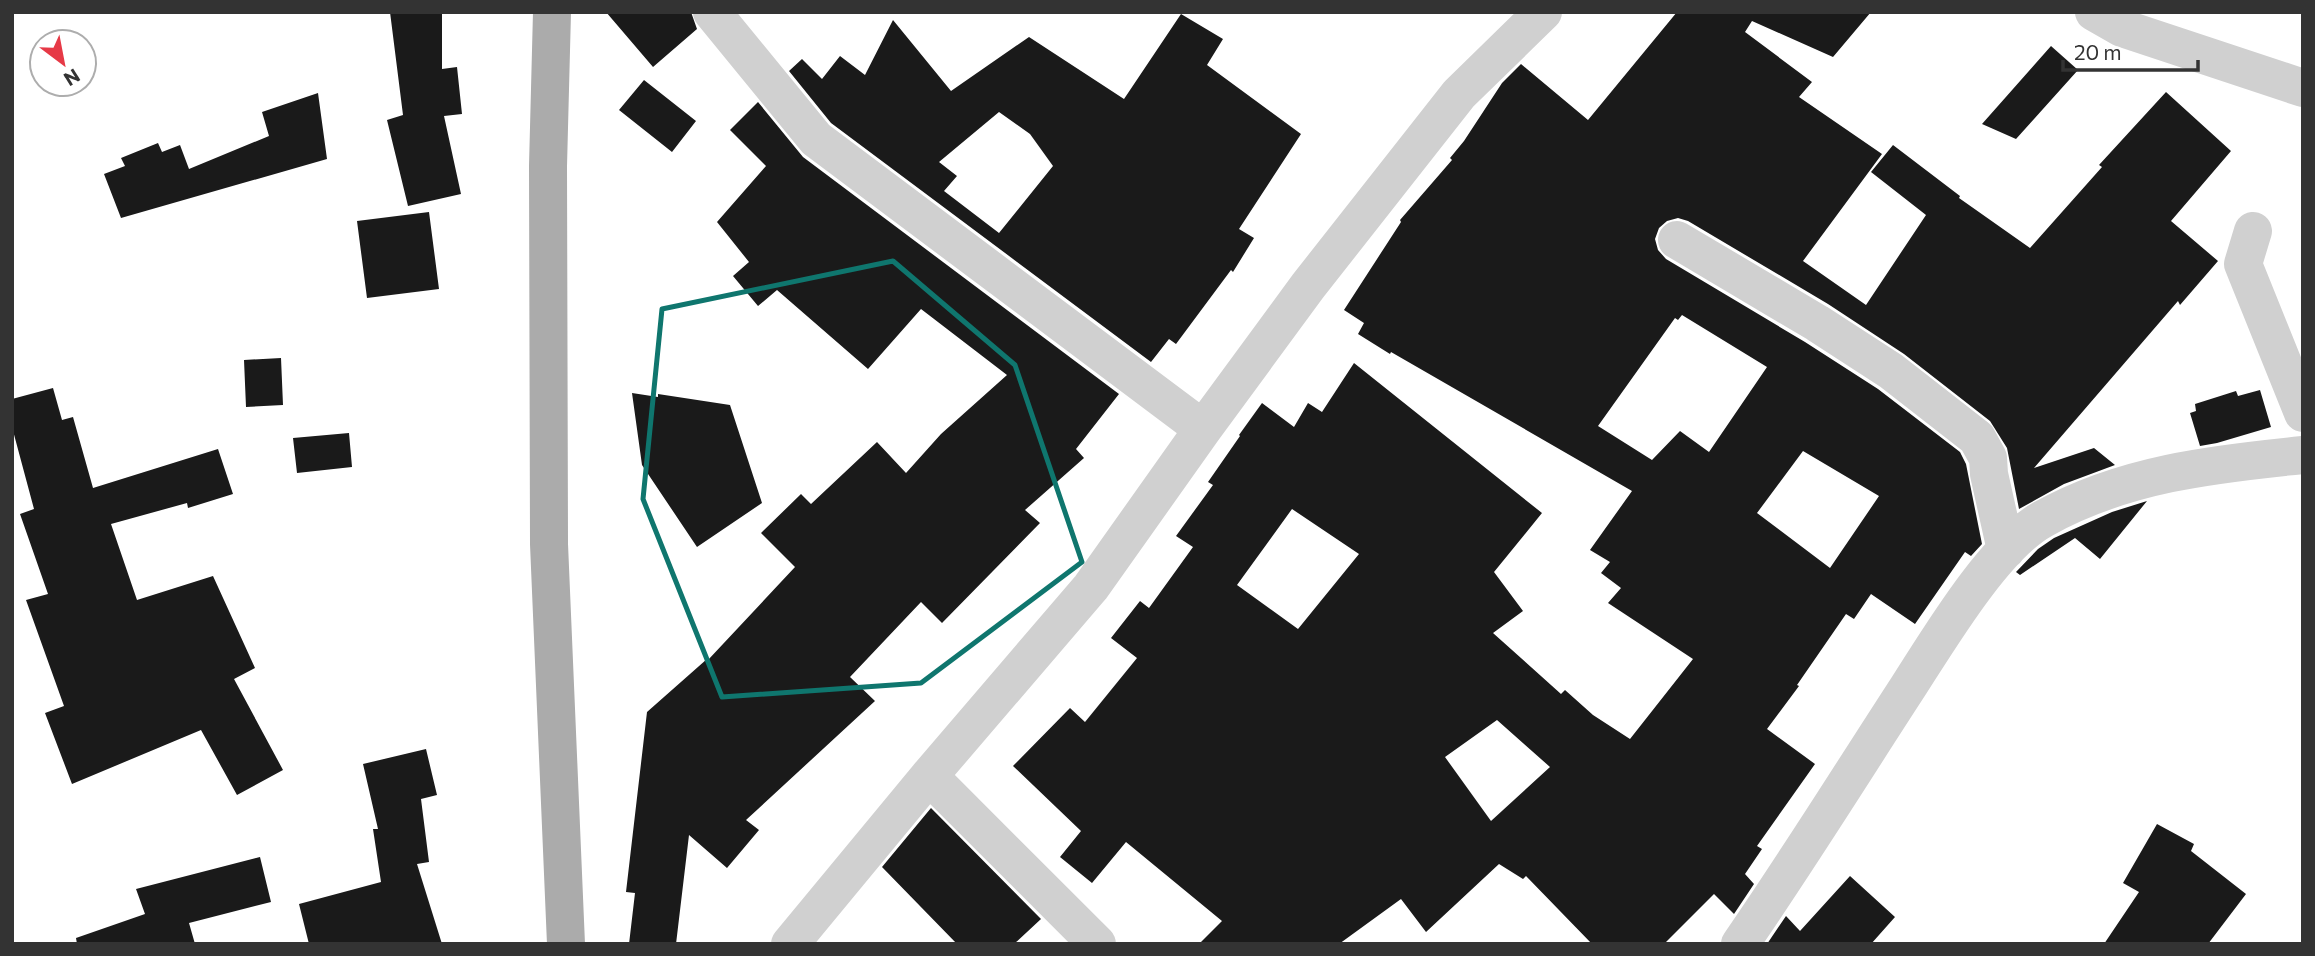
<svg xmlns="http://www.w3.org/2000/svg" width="2315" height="956" font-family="Commissioner,sans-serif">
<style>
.building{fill:#1a1a1a;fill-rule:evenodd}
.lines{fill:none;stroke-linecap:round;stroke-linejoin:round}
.minor{stroke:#d0d0d0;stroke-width:38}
.major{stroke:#ababab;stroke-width:38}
.marked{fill:none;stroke:#0f766e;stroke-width:5;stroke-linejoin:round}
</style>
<rect width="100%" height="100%" fill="#fff"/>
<!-- building -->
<path class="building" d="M390,12h52v57l15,-2 5,47 -18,2 17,78 -53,12 -21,-86 16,-5z
M606,12h85l6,17 -44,38z
M1677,12h194l-38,45 -81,-36 -7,11 67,50 -13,15 83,57 -79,107 63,44 60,-90 -55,-43 22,-27 67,51 -1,2 71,50 72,-81 -3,-2 67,-73 65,59 -60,70 47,40 -38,44 -2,-4 -144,167 60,-20 21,17 -51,19 -45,25 -12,-61 -17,-27 -86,-67 -76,-50 -140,-83 -10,-3 -11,3 -8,7 -4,11 3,11 8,9 139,83 73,47 82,63 6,12 16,80 -11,12 -6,-4 -50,72 -44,-30 -17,25 -8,-5 -49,71 2,1 -32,43 48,35 -58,82 5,3 -17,25 9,10 -20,30 -20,-20 -50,50h-72l-66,-68 -3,3 -24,-15 -73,68 -25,-33 -62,45h-140l23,-23 -96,-79 -34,41 -32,-26 21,-26 -68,-65 57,-58 15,14 52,-64 -26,-20 29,-37 9,7 44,-61 -17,-11 37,-51 -5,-3 32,-46 -1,-1 23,-32 32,24 14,-24 14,9 32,-49 188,150 -48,59 29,39 -30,22 68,61 4,-4 28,25 37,24 63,-80 -85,-56 13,-15 -20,-15 9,-11 -20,-12 42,-59 -241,-139 -1,2 -32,-20 6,-11 -20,-13 57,-88 -1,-2 52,-60 -2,-2 14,-17 38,-58 19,-19 67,56zM1682,315l85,52 -58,85 -29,-21 -28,29 -54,-34 77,-108 3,2zM1803,451l76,45 -49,72 -73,-55zM1292,509l67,45 -61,75 -61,-44zM1497,720l53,47 -59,54 -46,-64z
M1181,14l42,25 -16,26 94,69 -62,95 15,9 -21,34 -2,-2 -55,74 -7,-5 -18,23 -320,-239 -42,-52 13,-12 20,20 18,-23 25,19 28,-55 58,71 78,-54 95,62zM999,112l31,22 23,32 -54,67 -55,-42 13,-15 -18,-14z
M2051,46l27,24 -62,69 -34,-15z
M644,80l52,41 -24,31 -53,-42z
M318,93l9,66 -206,59 -17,-44 21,-8 -4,-8 37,-15 4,9 18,-7 9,24 80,-33 -7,-24z
M758,102l45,55 316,237 -43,55 8,9 -59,52 15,13 -98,100 -21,-21 -71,75 25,24 -129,119 13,10 -32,38 -38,-33 -13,109h-47l6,-51 -9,-1 21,-180 60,-53 1,1 87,-93 -34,-34 40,-39 10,10 66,-62 29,31 35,-39 66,-59 -86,-66 -53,60 -91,-79 -19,16 -25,-30 16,-14 -32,-40 49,-56 -36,-36z
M429,212l10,77 -72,9 -10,-77z
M281,358l2,47 -37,2 -2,-47z
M53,388l9,32 11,-3 20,71 125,-39 15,45 -45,14 -1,-5 -76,21 26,76 76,-24 42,92 -21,11 49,91 -46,25 -36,-65 -129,54 -27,-71 19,-7 -38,-106 22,-6 -28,-80 14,-5 -22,-82v-28z
M2260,390l11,37 -54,16 -17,3 -10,-33 6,-2 -1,-7 41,-13 2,5z
M632,393l26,4v-3l72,11 32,98 -65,44 -55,-82z
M349,433l3,34 -55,6 -4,-35z
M2147,501l-47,58 -25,-21 -55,37 -4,-3 22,-23 16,-11 58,-26z
M426,749l11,46 -16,4 8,63 -12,2 25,80h-133l-10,-40 82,-22 -8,-53h5l-15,-65z
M931,808l110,111 -27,25h-57l-75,-77z
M2157,824l37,20 -3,7 55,43 -38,50h-104l35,-52 -16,-9z
M260,857l11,45 -82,21 6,21h-118l-1,-6 69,-24 -9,-25z
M1850,876l45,41 -24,27h-104l19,-28 14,15z"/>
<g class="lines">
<!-- minor -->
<path class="minor" d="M712,12l104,127 387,290
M2094,12l28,16 181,60
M2253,231l-10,33 60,149
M1677,240l140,83 74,48 86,67 11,20 1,16 17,76
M929,776l168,168
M790,944l139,-168 162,-189 112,-158 105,-143 151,-192 84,-82
M1740,944c58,-84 112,-171 168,-257 31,-48 86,-141 135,-168 80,-45 170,-55 260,-64"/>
<!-- major -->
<path class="major" d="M552,12l-4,154 1,378 17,400"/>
</g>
<!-- marked area -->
<path class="marked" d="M893,261l122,104 67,197 -161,121 -199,14 -79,-198 19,-190z"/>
<!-- border -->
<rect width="2315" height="956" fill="none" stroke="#333333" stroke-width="28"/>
<!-- north arrow -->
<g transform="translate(63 63) rotate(148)"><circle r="33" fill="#ffffff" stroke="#adadad" stroke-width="2"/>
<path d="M0-5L12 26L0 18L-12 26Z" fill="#e63946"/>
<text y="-10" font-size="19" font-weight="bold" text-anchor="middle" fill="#333333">N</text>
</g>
<!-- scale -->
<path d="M2063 60v10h135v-10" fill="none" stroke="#333333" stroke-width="3.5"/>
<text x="2074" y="60" font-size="21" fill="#333333" stroke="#ffffff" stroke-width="5" paint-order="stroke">20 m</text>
</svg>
